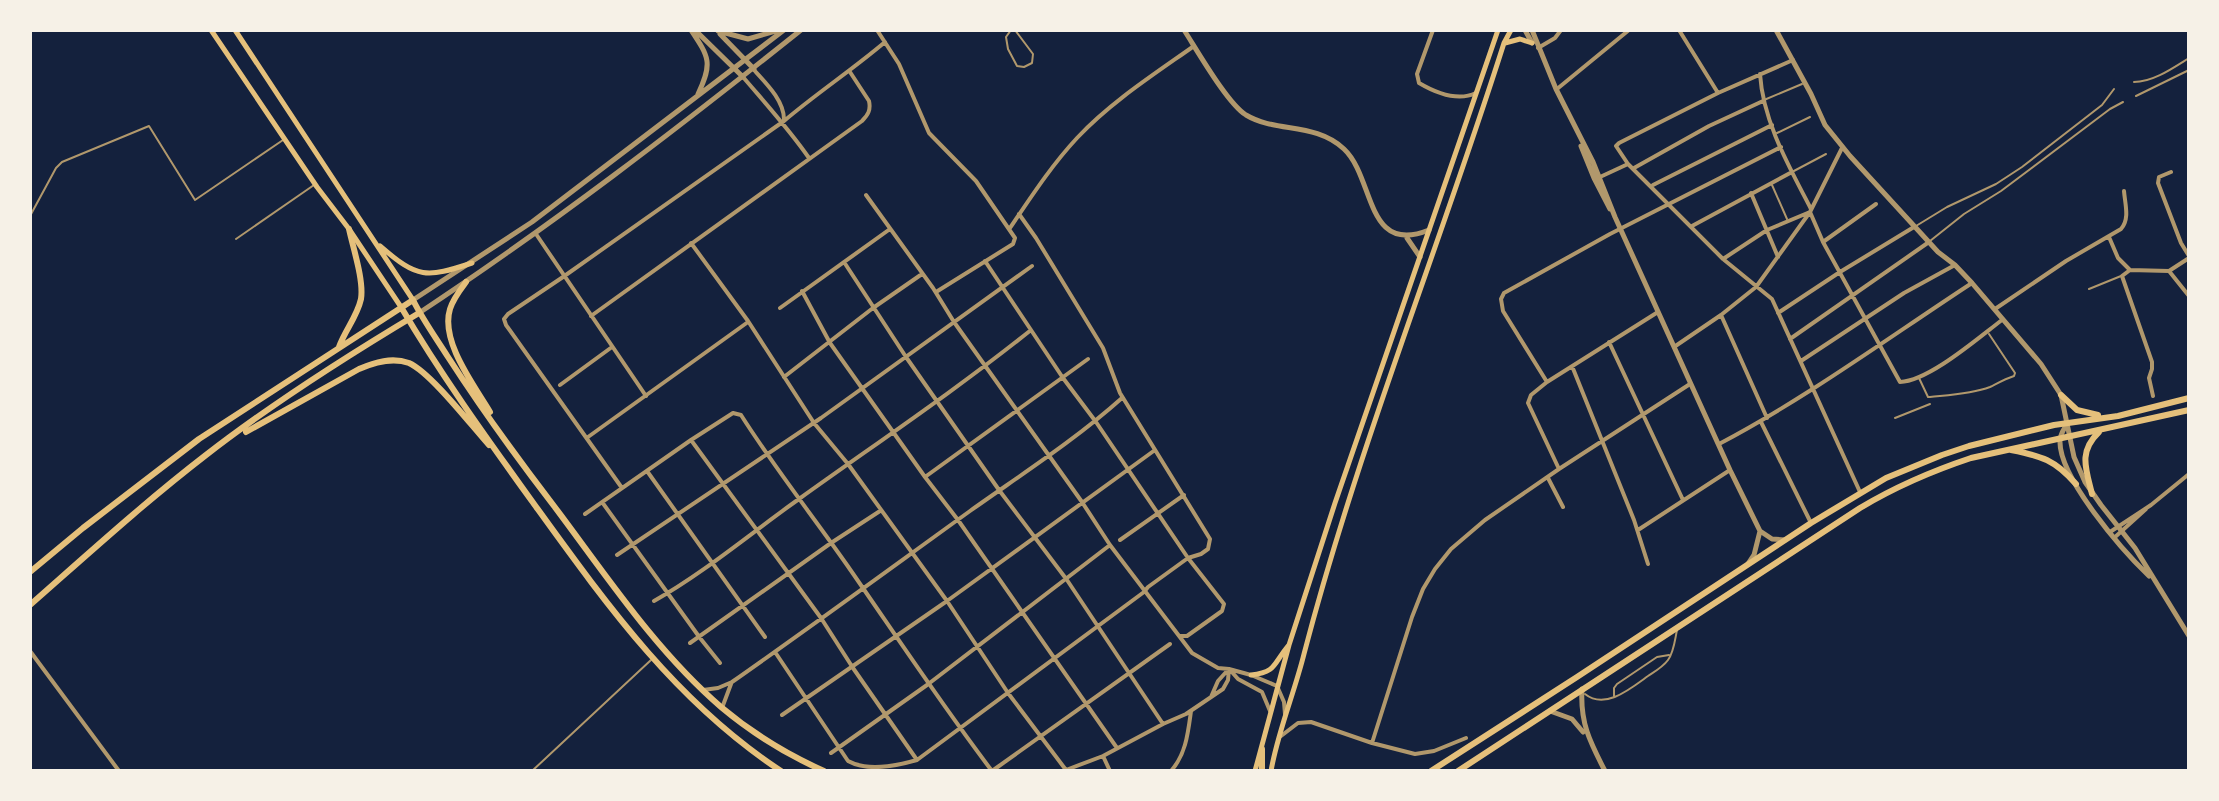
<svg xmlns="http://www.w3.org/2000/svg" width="2219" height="801" font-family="'Varela Round',sans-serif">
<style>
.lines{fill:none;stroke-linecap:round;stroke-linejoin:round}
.service{stroke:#b1986c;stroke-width:2}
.minor{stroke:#b1986c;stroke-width:4}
.tertiary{stroke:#b1986c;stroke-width:5}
.secondary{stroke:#e5c07b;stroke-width:5}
.primary{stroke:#e5c07b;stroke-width:6}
</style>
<rect width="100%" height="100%" fill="#14213d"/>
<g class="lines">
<!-- service -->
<path class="service" d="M1011,30l-5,7 2,12 9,17 7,1 8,-4 1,-9 -18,-24
M2134,82c19,0 39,-14 55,-24
M2136,96l53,-26
M1764,100l38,-16
M1777,133l33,-16
M1792,172l34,-18
M1772,185l15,34
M30,216l26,-48 6,-6 87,-36 46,74 88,-60
M1916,226l31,-19 49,-23 26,-17 80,-62 12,-16
M236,239l78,-54
M1930,241l34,-27 37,-23 109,-82 13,-7
M2089,289l32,-13
M1919,378l9,19h2c19,-2 41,-3 60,-10 8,-4 15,-8 24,-11l1,-3 -26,-39
M1895,418l35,-14
M1585,694c20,16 45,-5 63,-18 6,-4 15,-9 20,-16 6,-8 7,-21 9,-30
M1614,696v-8l3,-4 40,-27 12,-2
M532,771l119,-111"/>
<!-- minor -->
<path class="minor" d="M877,30l22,34 30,69 47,48 39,57 -2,6 -77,48
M1433,30l-16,44 2,9c17,10 38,19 57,10
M1679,30l39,63
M1538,48l17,-10 6,-8
M1793,60l-75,33 -99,50 -3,3 12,18 95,95 49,40 88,193
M754,70c13,14 31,32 30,51
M1760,74c3,48 30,94 51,135
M743,77c23,27 46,52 66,81
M1557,89l72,-59
M1634,168l75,-42 54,-25
M2171,172l-12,5 -1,6 23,60 8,13
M1600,177l28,-13
M1653,185l119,-60
M1751,193l27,64
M866,195l67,93 21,34 128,180 28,43 82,108 26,15 11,1 22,6 26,11 7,16 1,12
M1692,226l100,-54
M1010,228c21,-31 41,-62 67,-90 34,-36 76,-63 117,-92
M536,234l110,162
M2109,237l9,21 12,12
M1823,242l53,-38
M691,243l57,78 66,102 34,41 99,137 61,92 58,77
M1723,259l44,-29 43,-18 13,30 77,140c29,-1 78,-44 102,-62
M985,261l78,117 33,44 92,136 36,46 -2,7 -35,25h-7
M844,262l62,95 93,133 68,90 96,144
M2169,271l20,25
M802,291l28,52 95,134 33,43 159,228
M780,308l110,-79
M1995,309l71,-48 55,-32c9,-10 4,-25 3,-38
M1778,313l62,-41 74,-45
M1721,315l46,103
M591,316l271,-195c6,-6 9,-11 7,-20l-19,-29
M1790,339l139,-97
M1609,342l74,158
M1674,347l47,-32 35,-28 54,-75 32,-64
M1801,361l103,-68 51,-28
M1572,366l62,154 14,44
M784,377l89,-69 49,-34
M1547,382l-44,-71 -2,-12 3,-6 106,-59 171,-87
M560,385l52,-38
M2153,396l-4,-18 3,-9v-7l-30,-86 8,-6 39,1 20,-13
M1761,422l50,101
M588,437l160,-115
M691,440l130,178 32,50 64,92
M1719,444c89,-47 169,-106 253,-161
M1559,469l-31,-66 3,-8 16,-13 111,-70
M647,471l118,166
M925,477l163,-118
M1548,478l15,29
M622,488l-116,-163 -2,-6 4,-5 55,-37 221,-156c33,-28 68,-51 101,-79
M602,502l98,136 20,25
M585,514l106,-74 42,-27 8,2c33,52 71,100 106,150 48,69 94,139 145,206l178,-127
M1638,530l92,-60
M2110,532l41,-27 38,-31
M2114,538l32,-29
M1120,540l64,-45
M617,555l204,-137 211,-152
M654,601c51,-29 97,-68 145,-102 78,-56 157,-109 232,-169
M690,643l141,-100 49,-32
M30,651l89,120
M775,652l73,109c20,11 48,5 69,-1l227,-168 4,-5 40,-29 13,-4 7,-5 2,-10 -90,-146 -17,-45 -67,-110 -17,-24
M1231,671l7,8 24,13 8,19
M703,690l15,-2 14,-6c80,-56 159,-114 238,-171 52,-37 105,-71 152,-113
M1211,697l7,-16 9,-10
M722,708l9,-24
M782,715l165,-114 208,-151
M1281,736l17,-13 13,-1 61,21 43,11 19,-3 32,-13
M1372,743l40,-126 11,-28 12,-20 16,-20 34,-29 74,-51 131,-85
M831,753l96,-68 183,-140
M1103,756l7,15
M1066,770l37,-14 60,-32 23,-10 37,-25 5,-9 1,-11
M1171,771c15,-17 17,-38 20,-60"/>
<!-- tertiary -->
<path class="tertiary" d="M691,30c18,27 22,33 7,64
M695,30l48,47
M1184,30c13,20 43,73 62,85 30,18 69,7 98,34 31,29 21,107 85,81
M1525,30l7,13
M1532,30l24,59 37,73 22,55 115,253 30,61 12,8 13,1
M1776,30l35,64 14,31 25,31 88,96 17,13 17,18 69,81 20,31 13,62 11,25 16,23 34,43 54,88
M718,31l30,8 31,-9
M720,34l34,35
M1581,146l13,32 16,31
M1407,238l13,19
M413,300l119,-78 252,-192
M419,313c133,-88 258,-184 382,-283
M2068,423c-4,5 -7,10 -8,17 -2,37 63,111 89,136
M1748,564l6,-9 6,-24
M1582,689c-2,34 8,53 23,82
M1550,711l22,8 11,13"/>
<!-- secondary -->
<path class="secondary" d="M211,30l106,157 32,42 52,78
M235,30l178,270
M1505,43l15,-4 12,4
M380,246c38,33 46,32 92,17
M1251,675c26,-3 22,-11 37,-29
M1255,771l34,-126 46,-142 163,-473
M1271,771c7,-40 23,-77 33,-117 54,-207 135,-406 200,-611l7,-13"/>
<!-- primary -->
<path class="primary" d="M466,282c-6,8 -13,17 -16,27 -10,32 24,76 40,103
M401,307c40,68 87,133 133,197 73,101 142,198 247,267
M339,347c6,-17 18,-30 22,-48 3,-19 -8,-51 -12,-70
M2061,395l16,15 21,5
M246,432l113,-63c16,-7 33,-12 50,-6 22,10 62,62 80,82
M2011,450c31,6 44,10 65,34
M2092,494c-6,-25 -14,-42 7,-62
M30,572l53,-44 116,-89 214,-139c10,20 23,38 35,57 33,51 69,101 106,149 52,69 101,144 167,201 31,26 67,48 103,64
M30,605c58,-51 115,-103 176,-150 67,-52 141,-99 213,-142
M1262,771v-22
M1431,771l146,-94 234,-154 75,-45 56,-23 27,-9 85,-21 64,-9 71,-18
M1458,771l402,-263c35,-21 72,-37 111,-50l218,-48"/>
</g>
<!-- border -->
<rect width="2219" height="801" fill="none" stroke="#f6f1e7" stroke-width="64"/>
</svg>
